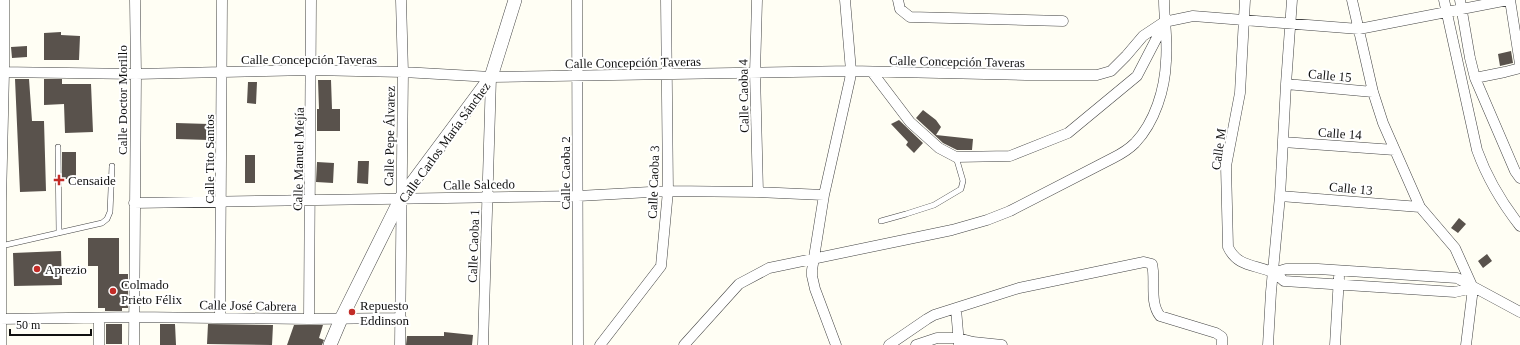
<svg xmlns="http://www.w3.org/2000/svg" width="1520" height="345" font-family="'Times New Roman',serif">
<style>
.building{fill:#59524c}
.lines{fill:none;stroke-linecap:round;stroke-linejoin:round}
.service-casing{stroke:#434343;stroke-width:6}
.minor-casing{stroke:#434343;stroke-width:11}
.tertiary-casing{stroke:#434343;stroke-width:14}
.service{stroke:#fff;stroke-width:5}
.minor{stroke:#fff;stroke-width:10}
.tertiary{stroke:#fff;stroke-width:13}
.poi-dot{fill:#c22c27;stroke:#fff;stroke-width:1.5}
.labels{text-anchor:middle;stroke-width:4;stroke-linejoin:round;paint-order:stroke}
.street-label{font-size:13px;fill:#101010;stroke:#fff}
.poi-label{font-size:13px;fill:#101010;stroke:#fff;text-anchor:start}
</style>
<rect width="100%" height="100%" fill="#fffef4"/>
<!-- building -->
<path class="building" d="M61,32v3l19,1 -1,24h-35v-27z
M27,46v11l-15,1 -1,-11z
M1511,51l2,12 -13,3 -2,-12z
M15,79h14l3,42h12l2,70 -26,1z
M44,79h18v5h29l2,48 -28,1 -1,-29 -20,1z
M318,80h13l1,29h8v22h-23v-22h2z
M248,82h9l-1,22 -9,-1z
M923,110l13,10 5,7 -5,8 37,4 -1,11h-15l-14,-7 -27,-25z
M899,120l24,23 -9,10 -8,-8 2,-3 -17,-18z
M176,123l33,1v16l-33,-1z
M62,152h14v27h-14z
M245,155h10v28h-10z
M358,161h11l-1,23 -11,-1z
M317,162l17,1 -1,20 -17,-1z
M1459,218l7,6 -8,9 -7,-5z
M88,238h31v36h9v34h-6v3h-17v-3h-7v-42h-10z
M61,251l1,34 -48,1 -1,-33z
M1487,254l5,7 -9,7 -5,-7z
M106,324h16v20h-16z
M160,324h15l1,21h-16z
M208,324l65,1 -1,20 -65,-1z
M294,325h29l-4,13 5,2 -2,5h-35z
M444,332l29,3 -1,10h-66l1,-9h37z"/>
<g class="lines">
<!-- service casing -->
<g class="service-casing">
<path id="service" d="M58,147l1,86
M881,221l25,-7 28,-9 27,-16 2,-8 -7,-24
M1,246l101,-23 5,-4 3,-7 2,-46"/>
</g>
<!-- minor casing -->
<g class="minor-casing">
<path id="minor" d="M577,0l1,345
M757,0l-2,73 3,119
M898,0l2,9 10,8 153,4
M1245,0l-5,93 -14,73 2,81c10,21 28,17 46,26 3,2 7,5 10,8l171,11 18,-4
M1352,0l21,92 10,31 37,84 35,41 18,40
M1444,0l33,150c10,28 25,53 43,76
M1460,0l10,58 5,20 40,93 5,7
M1510,0l10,64
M0,72l136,2 175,-4 92,2 88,5 360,-6 175,4h71l14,-4 15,-15 17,-20 21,-14 29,-6 166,13 149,-29
M872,72l38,50 29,26 17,9 54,-1 58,-23 69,-57 27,-52
M1475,78l30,-6 15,-4
M1286,84l87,8
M1283,142l112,8
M1280,196l140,11
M134,203l444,-7 90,-5 90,1 66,3
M1273,273l13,-4h32l139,9 63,34
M956,309l3,35
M99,318v27
M220,318l2,-318
M0,319l134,-2 175,2 92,-1
M309,319l2,-319
M1,345v-144l3,-129v-72
M134,345l2,-271 -1,-74
M400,345l3,-273 -2,-72
M483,345l8,-268
M600,345l61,-79 7,-75 -2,-191
M684,345l55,-61 30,-16 183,-38 35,-10 23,-9 103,-53c8,-4 16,-9 22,-15 20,-21 30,-54 31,-82 2,-20 -2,-41 -2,-61
M836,345l-21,-56 -3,-13v-6l12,-75 26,-116 1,-8 -6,-71
M889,345l38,-26 7,-4 85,-27 125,-26 8,2c4,16 -3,38 8,52l56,17 6,4v8
M916,345l21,-7h21l15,4 29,3
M1268,345l3,-53 9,-96 6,-112 6,-84
M1335,345l4,-68
M1466,345l7,-57"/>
</g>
<!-- tertiary casing -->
<g class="tertiary-casing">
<path id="tertiary" d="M330,345l11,-26 60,-121 90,-121 24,-77"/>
</g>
<!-- service -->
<use href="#service" class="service"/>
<!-- minor -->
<use href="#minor" class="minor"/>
<!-- tertiary -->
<use href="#tertiary" class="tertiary"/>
</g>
<!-- markers -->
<g class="poi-dot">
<path d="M57 174h4v4h4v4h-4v4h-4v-4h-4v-4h4z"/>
<circle cx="37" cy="269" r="4"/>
<circle cx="113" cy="291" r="4"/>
<circle cx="352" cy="312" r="4"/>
</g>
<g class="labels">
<!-- street labels -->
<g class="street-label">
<text x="309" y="64">Calle Concepción Taveras</text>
<text transform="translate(957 61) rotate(1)" y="5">Calle Concepción Taveras</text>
<text transform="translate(633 62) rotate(-1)" y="5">Calle Concepción Taveras</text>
<text transform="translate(1330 75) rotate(5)" y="5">Calle 15</text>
<text transform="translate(743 96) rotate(-91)" y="5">Calle Caoba 4</text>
<text transform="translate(122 100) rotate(-90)" y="5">Calle Doctor Morillo</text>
<text transform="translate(1340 133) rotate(4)" y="5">Calle 14</text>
<text transform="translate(389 136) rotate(-89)" y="5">Calle Pepe Álvarez</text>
<text transform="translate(444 142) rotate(-54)" y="5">Calle Carlos María Sánchez</text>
<text transform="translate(1218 149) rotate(-82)" y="5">Calle M</text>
<text transform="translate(209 159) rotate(-90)" y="5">Calle Tito Santos</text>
<text transform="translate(298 159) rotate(-89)" y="5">Calle Manuel Mejía</text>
<text transform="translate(565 173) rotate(-90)" y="5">Calle Caoba 2</text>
<text transform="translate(653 182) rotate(-88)" y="5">Calle Caoba 3</text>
<text transform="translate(479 184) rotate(-1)" y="5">Calle Salcedo</text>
<text transform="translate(1351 188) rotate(5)" y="5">Calle 13</text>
<text transform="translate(473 246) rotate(-88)" y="5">Calle Caoba 1</text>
<text transform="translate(248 305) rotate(1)" y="5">Calle José Cabrera</text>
</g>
<!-- poi labels -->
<g class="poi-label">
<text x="68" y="185">Censaide</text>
<text x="45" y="274">Aprezio</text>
<text x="121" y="289">Colmado<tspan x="121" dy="15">Prieto Félix</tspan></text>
<text x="360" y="310">Repuesto<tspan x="360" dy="15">Eddinson</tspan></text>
</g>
</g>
<!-- scale -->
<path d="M10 329v6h81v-6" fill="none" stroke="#101010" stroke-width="2"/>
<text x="16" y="329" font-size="12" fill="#101010" stroke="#ffffff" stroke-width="3" paint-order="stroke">50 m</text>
</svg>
